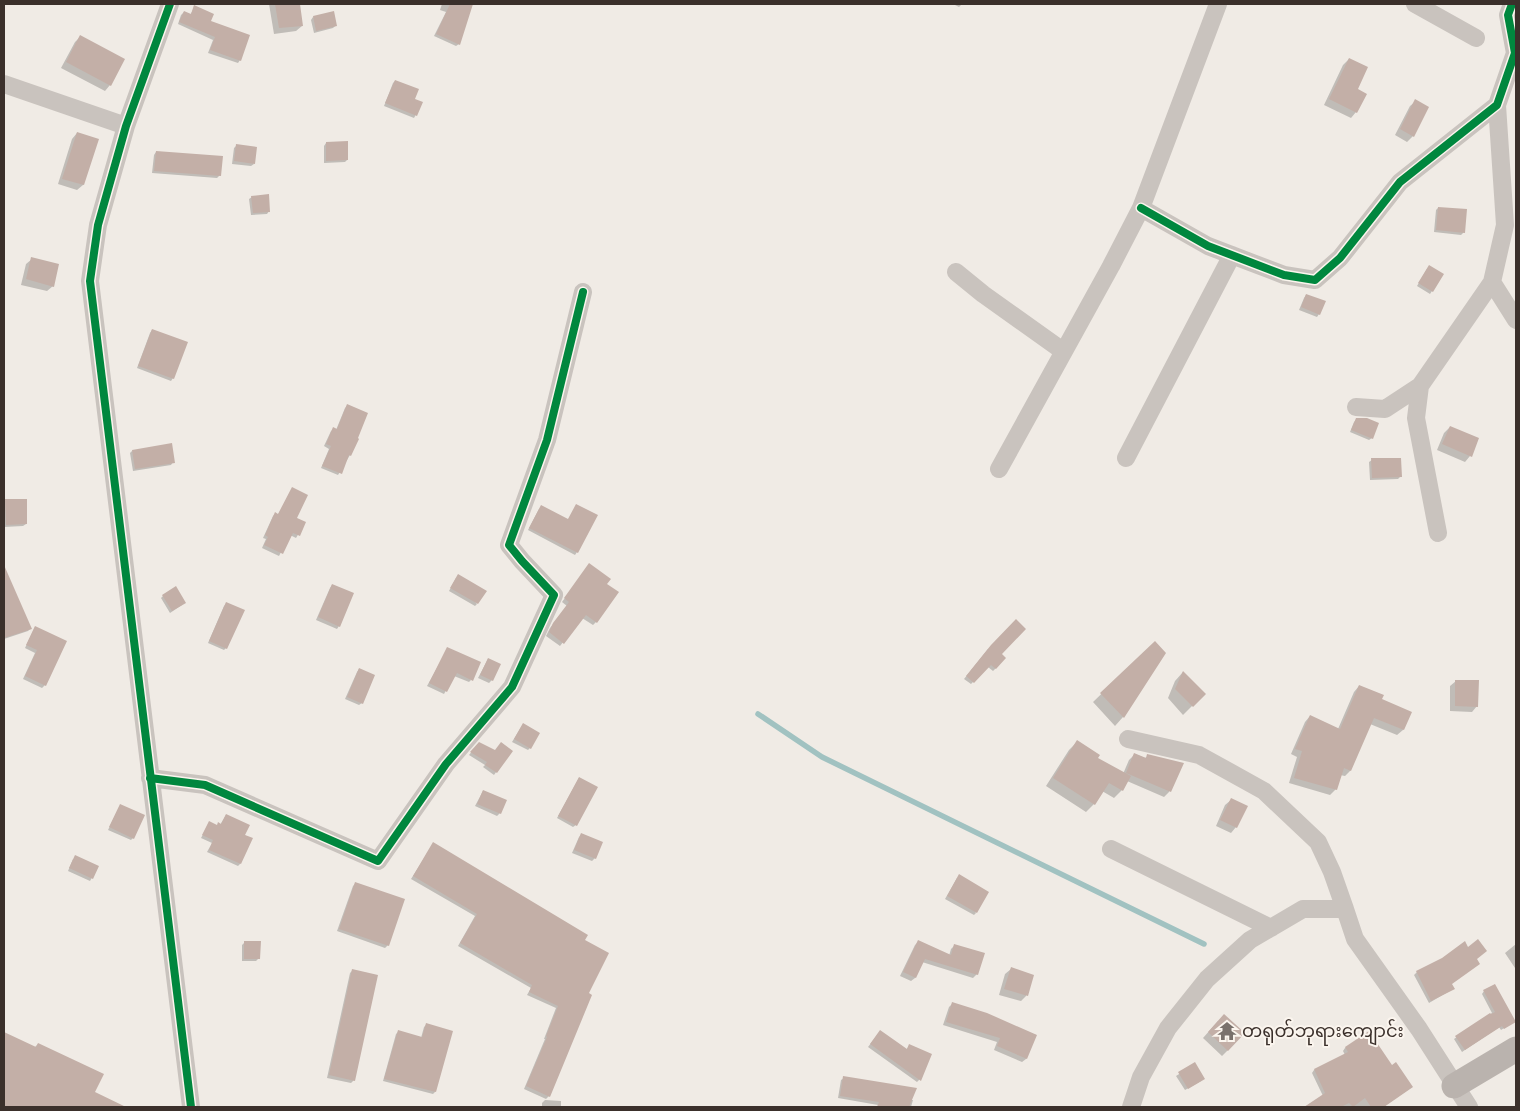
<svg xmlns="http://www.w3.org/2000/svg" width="1520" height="1111" font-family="Lato,'Noto Sans Myanmar',sans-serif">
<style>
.shadow{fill:#0003}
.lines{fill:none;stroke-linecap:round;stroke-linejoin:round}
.stream{stroke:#a1c2c1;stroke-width:5.5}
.building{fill:#c3afa7}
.street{stroke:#c9c3be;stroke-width:18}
.secondary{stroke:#bab3ae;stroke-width:25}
.cycleway-casing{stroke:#fbf5ee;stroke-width:11}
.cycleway{stroke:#00873e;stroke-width:8}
.labels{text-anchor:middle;stroke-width:4;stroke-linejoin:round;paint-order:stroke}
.poi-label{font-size:18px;fill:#3b302b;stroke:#fbf5ee;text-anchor:start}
</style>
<rect width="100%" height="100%" fill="#f0ebe5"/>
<!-- shadow -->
<path class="shadow" d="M269,4h30l3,22 -6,5 -22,3z
M442,4h30l-13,40 -3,2 -22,-10 12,-24 -6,-2z
M953,4h9l-3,3z
M195,7l14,15 31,38 -2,3 -30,-10 5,-13 -35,-16 3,-9 3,-3 6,3z
M313,17l23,8 -3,3 -19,5 -3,-13z
M80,37l30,48 -5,6 -44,-23 14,-26z
M1349,59l7,31v22l-5,6 -27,-13 19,-40z
M395,81l19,19 8,3 -8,15 -30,-12 9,-23z
M1416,101l-3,35 -6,6 -12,-7 15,-29z
M77,133l20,7 -14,45 -6,5 -19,-6 14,-45z
M326,143l21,17 -2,2 -21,1v-17z
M237,145l17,19 -3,2 -19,-2 2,-16z
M156,152l64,23 -3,3 -65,-5 2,-18z
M252,197l17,14 -2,3 -16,1 -2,-16z
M1438,208l26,24 -3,3 -27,-3 2,-22z
M32,259l21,27 -6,5 -26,-6 5,-21z
M1427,269l5,22 -2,3 -13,-8z
M1306,295l13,19 -2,3 -18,-7 5,-12z
M152,330l21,48 -2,3 -34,-13 13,-35z
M348,405l2,50 -12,20 -17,-7 8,-19 -5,-3 7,-15 3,-2 2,1 9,-22z
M1357,419l15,19 -3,2 -19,-8 4,-10z
M1450,427l20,29 -5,6 -28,-12 7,-17z
M132,451l41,11 -2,3 -38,6 -3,-18z
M1372,460l28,17 -2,2 -28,1 -1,-18z
M292,489l4,29 9,5 -9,15 -6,-3 -11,21 -17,-8 4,-9 -3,-1 10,-22 2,-2 3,1z
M6,500l20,24 -3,2 -19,1v-25z
M539,509l38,43 -2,3 -47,-25z
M589,565l17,19 -10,38 -3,3 -11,-7 -22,28 -14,-10 4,-8 17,-22 -5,-4z
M456,578l21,26 -2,2 -26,-15z
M11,585l19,44 -2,2 -24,8v-51z
M332,585l7,41 -2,3 -21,-9 14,-32z
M163,596l19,9 -12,8 -9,-15z
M227,603l-1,45 -2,2 -16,-7 16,-37z
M35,627l10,58 -3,3 -19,-9 12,-26 -10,-5z
M1154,643l-31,74 -8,9 -22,-24z
M448,648l23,32 -2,2 -15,-6 -10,18 -17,-8z
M988,649l12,5 -4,14 -3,3 -5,-4 -17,17 -7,-5z
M488,659l4,21 -3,3 -11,-5z
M359,669l3,34 -3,2 -14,-6 12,-27z
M1183,672l21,22 -21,21 -15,-17 7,-17z
M1456,681l21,25 -5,6 -22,-1v-25z
M1359,686l21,14 30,12 -7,18 -6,5 -27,-11 -20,47 -5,5 -5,-1 -4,14 -6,6 -41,-12 8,-26 -6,-3 14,-32 5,-6 28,13 16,-37z
M523,724l7,24 -2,2 -16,-8z
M1077,742l20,17 26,15 6,-14 6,-6 10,4 3,-2 34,8 -13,28 -5,5 -37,-16 -5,9 -8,8 -12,-7 -8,13 -8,8 -40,-26 23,-36z
M479,743l15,9 17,-1 -17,24 -11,-8 2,-2 -16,-10z
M579,778l-3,47 -3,2 -16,-9z
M483,791l17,22 -3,3 -22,-10z
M1231,800l5,27 -5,6 -15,-7 9,-21z
M120,806l13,32 -2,2 -23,-10z
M226,815l18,20 7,3 -11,26 -2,2 -31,-14 5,-9 -11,-5 8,-15 8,3 3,-1z
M582,834l19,9 -6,15 -3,3 -20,-8 7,-16z
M433,844l150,96 4,54 -38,102 -4,4 16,1v6h-19v-4l4,-4 -22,-10 21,-50h-1l12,-31 -29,-13 4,-7 -73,-42 17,-30 -64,-37z
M73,859l25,8 -8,14 -22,-10z
M957,878l19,35 -2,2 -29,-16z
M355,884l33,61 -3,3 -48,-17 16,-45z
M245,942l14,16 -3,3h-14v-16z
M918,942l31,14 2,-7 4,-4 22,29 -4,4 -51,-16 -7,16 -4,3 -11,-5 15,-31z
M1516,944v24h-1l-10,-15z
M1011,969l22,7 -7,20 -5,5 -22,-6 6,-21z
M352,971l2,109 -3,3 -24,-5 23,-105z
M1417,972l34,12 2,5 -24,14 -15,-28z
M1484,991l30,31 -13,8 -2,-3 -37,25 -8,-13 38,-26 -10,-19z
M952,1004l84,31 -10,24 -4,3 -28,-12 3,-8 -54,-17 6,-18z
M1218,1021l10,29 -6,6 -19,-18z
M426,1025l9,67 -2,2 -50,-13 13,-47 2,-2 23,6 3,-11z
M4,1033l30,15 4,-4 55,49 30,14h-119z
M1369,1033l22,34 21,20 -29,20h-76l16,-11 -11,-23 2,-3 31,-15 -2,-4 2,-3z
M878,1034l28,16 3,-4 21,9 -11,25 -2,2 -49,-35z
M1195,1064l6,17 -16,9 -9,-14z
M844,1078l67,22h2l-2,7h-34l1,-2 -40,-7 3,-18z"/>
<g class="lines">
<!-- stream -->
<path class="stream" d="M758,714l64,43 382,187"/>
</g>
<!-- building -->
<path class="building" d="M275,4h25l3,22 -24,2z
M450,4h23l-13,41 -24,-11z
M194,5l20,9 -3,7 39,14 -9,26 -31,-11 5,-13 -36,-15 5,-11 7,3z
M334,11l3,15 -21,5 -3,-15z
M80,35l45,24 -14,27 -45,-24z
M1349,58l19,9 -10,22 9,5 -10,19 -28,-14z
M395,80l24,9 -4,10 8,3 -6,14 -32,-13z
M1415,99l14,8 -15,30 -14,-8z
M77,132l22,7 -15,46 -22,-6z
M348,141v19l-22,1v-19z
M236,144l21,3 -2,17 -21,-3z
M156,151l67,5 -2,20 -67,-5z
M269,194l1,18 -17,1 -2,-17z
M1438,207l29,2 -2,24 -29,-3z
M31,257l28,7 -5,23 -28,-8z
M1429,265l15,9 -11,18 -15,-9z
M1306,294l20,7 -6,14 -19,-8z
M152,329l36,13 -14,37 -36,-13z
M347,404l21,9 -10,25 1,1 -8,17 -2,-1 -7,19 -20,-8 9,-20 -5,-2 7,-17 4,2z
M1356,418h11l12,5 -6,16 -22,-9z
M1450,426l29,12 -7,19 -30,-13z
M172,443l3,20 -40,6 -3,-19z
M1371,458h30l1,19 -30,1z
M292,487l16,8 -11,23 9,4 -6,14 -7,-3 -10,21 -19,-9 4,-8 -3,-2 10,-23 3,2z
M5,499h22v25l-21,1z
M576,504l22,11 -20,38 -49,-25 12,-23 27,14z
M589,563l22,16 -4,5 12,8 -22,31 -11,-8 -22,29 -15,-12 4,-9 16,-21 -5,-4z
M4,565l28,64 -28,9z
M458,574l29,17 -9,13 -28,-16z
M332,584l22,9 -14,34 -22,-10z
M176,586l10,17 -14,8 -10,-16z
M226,602l19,8 -18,39 -18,-8z
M1016,619l10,10 -24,25 4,4 -10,11 -5,-4 -17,18 -8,-7 25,-31z
M35,626l32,15 -21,45 -21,-10 12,-26 -11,-5z
M1155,641l11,12 -42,65 -24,-25z
M447,647l34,15 -8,19 -16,-8 -10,19 -18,-9z
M488,658l13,6 -8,17 -13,-6z
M359,668l16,7 -12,29 -16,-7z
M1183,671l23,23 -13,13 -18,-18z
M1455,680h24l-1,27 -23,-1z
M1359,685l25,10 -2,4 30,13 -8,18 -30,-12 -23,53 -7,-3 -7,22 -43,-12 8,-27 -7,-2 15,-34 30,14z
M523,723l17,10 -9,16 -17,-10z
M1077,740l23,15 -2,3 33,18 -8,15 -14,-8 -14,22 -42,-27z
M479,742l16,8 6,-8 12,9 -16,22 -12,-8 2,-3 -17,-10z
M1134,753l12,5 1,-4 37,9 -13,29 -45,-19z
M579,777l19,10 -21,39 -19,-10z
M483,790l24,10 -6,14 -24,-10z
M1231,798l17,8 -11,22 -17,-8z
M120,804l25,11 -11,24 -25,-12z
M226,814l24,11 -5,10 8,3 -12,26 -32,-14 4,-10 -11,-5 7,-14 8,4 1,-3 3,2z
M581,833l22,9 -7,17 -22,-9z
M433,842l155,93 -3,5 24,13 -20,40 3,2 -42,102 -24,-11 21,-49 -1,-1 12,-30 -29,-14 3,-7 -72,-42 17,-29 -64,-38z
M75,855l24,11 -6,13 -24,-11z
M959,874l30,18 -12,21 -30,-17z
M355,882l50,17 -16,47 -50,-17z
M1478,939l9,12 -10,8 3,5 -28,20 3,5 -24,12 -15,-30 26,-13 23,-17 3,6z
M918,940l33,15 3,-11 31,9 -7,22 -53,-16 -9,19 -13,-6z
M244,941h17l-1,18h-16z
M1011,967l23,8 -6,21 -24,-7z
M352,969l26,6 -23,106 -26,-6z
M1495,984l21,38 -12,7 -2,-3 -37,24 -10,-14 35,-23 1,1 4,-2 -12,-22z
M952,1002l35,11 50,22 -10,24 -30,-13 3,-8 -54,-16z
M1224,1014l21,19 -17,18 -20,-19z
M426,1023l27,8 -17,61 -52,-13 14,-49 24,7z
M880,1030l27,19 2,-5 23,10 -11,27 -51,-37z
M1369,1031l23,34 4,-3 17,25 -29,20h-13l-6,-9 -12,9 -4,-4 -8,4h-37l21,-14 -11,-24 34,-17 -3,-5z
M4,1032l32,15 2,-4 66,31 -9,18 31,15h-122z
M1195,1062l10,17 -17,10 -10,-17z
M843,1076l74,12 -8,19h-32l2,-5 -39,-6z"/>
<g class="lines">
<!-- street -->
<path class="street" d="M170,4l-44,122 -28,99 -8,56 101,826
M1415,4l61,34
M4,84l122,42
M1497,105l8,120 -13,57 24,38
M1141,208l67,38 76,29 31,5 25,-22 60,-76 97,-77 18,-52 -7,-38 4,-11
M956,272l27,22 80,57
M1420,386l-4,32 22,115
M1356,407l29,2 35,-23 72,-104
M1126,458l106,-203
M999,469l112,-203 30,-58 77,-204
M1128,739l71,16 65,36 54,51 14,30 13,37
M150,778l55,7 173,76 68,-97 66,-77 42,-92 -32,-34 -13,-16 38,-105 36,-148
M1111,849l160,79
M1131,1107l10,-30 27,-49 39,-49 43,-39 53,-31h42l10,30 64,90 50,78"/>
<!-- secondary -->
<path class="secondary" d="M1454,1086l62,-37"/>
<!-- cycleway casing -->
<g class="cycleway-casing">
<path id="cycleway" d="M170,4l-44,122 -28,99 -8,56 101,826
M1141,208l67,38 76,29 31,5 25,-22 60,-76 97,-77 18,-52 -7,-38 4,-11
M150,778l55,7 173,76 68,-97 66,-77 42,-92 -32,-34 -13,-16 38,-105 36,-148"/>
</g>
<!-- cycleway -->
<use href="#cycleway" class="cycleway"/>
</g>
<!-- icons -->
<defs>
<g id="temple-bare" transform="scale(1.5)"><path d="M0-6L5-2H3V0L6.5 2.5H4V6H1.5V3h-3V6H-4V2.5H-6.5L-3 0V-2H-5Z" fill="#7a716c" stroke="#fbf5ee" stroke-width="2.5" paint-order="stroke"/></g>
</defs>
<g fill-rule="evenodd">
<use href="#temple-bare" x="1227" y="1031"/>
</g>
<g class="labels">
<!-- poi labels -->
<g class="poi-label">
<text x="1242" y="1037">တရုတ်ဘုရားကျောင်း</text>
</g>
</g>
<!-- border -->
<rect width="1520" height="1111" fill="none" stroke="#3b302b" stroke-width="10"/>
</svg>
